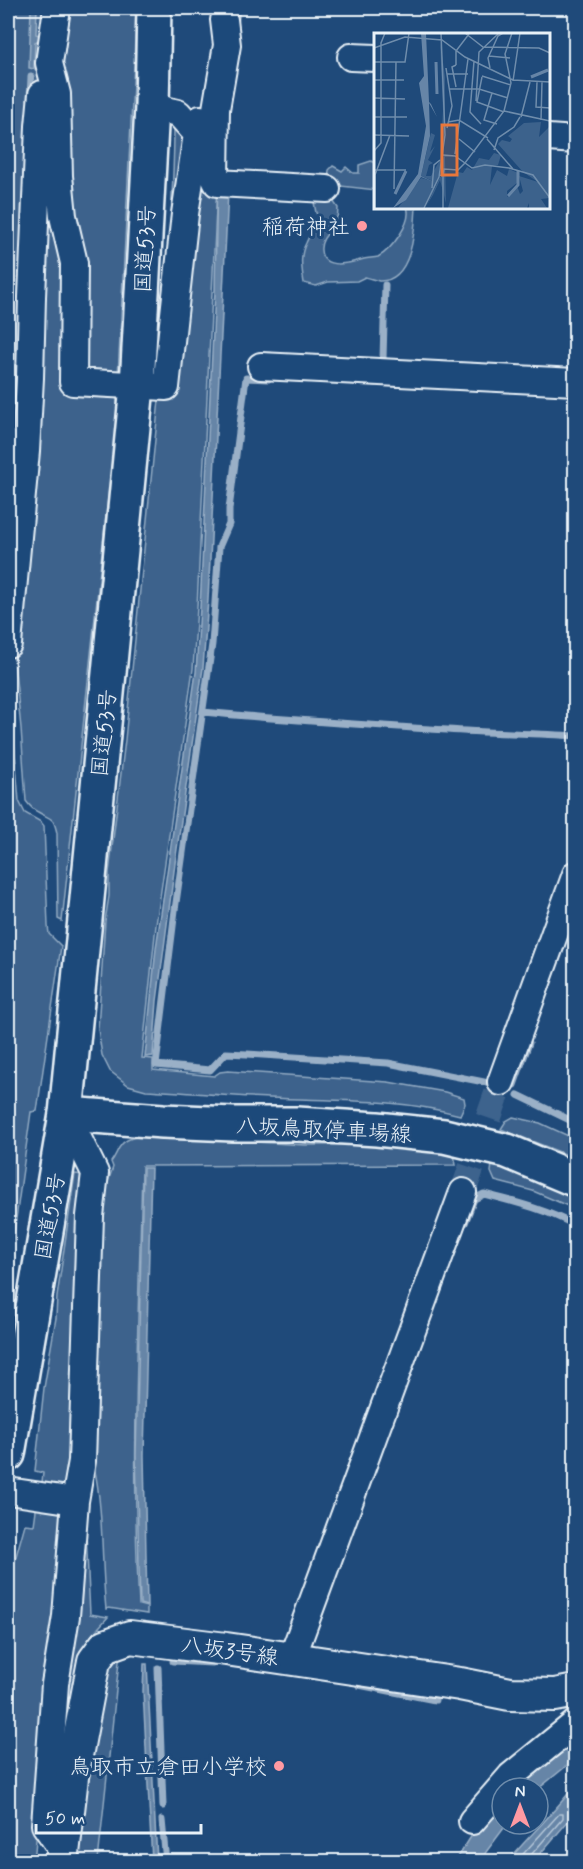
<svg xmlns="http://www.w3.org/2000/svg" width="583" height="1869" font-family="Mynerve,'Klee One',sans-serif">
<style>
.green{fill:#3c628c;stroke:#92aac2;stroke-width:1.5}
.water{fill:#6685a7;stroke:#9ab0c7;stroke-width:1.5}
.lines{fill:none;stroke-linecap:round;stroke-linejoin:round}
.shore{stroke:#b4c6d8;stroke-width:1.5}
.stream{stroke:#9ab0c7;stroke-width:7}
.minor-tunnel{stroke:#3d638d;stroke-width:26;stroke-dasharray:26 13;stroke-linecap:butt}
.minor-casing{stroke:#e8f1f8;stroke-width:30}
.tertiary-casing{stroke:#e8f1f8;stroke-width:36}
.secondary-casing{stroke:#e8f1f8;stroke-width:38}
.trunk-casing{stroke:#e8f1f8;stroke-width:38}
.minor{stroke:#1f4a7a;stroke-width:26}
.tertiary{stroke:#1f4a7a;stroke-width:32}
.secondary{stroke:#1f4a7a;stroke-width:33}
.trunk{stroke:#1f4a7a;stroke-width:33}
.poi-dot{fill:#ff9aa2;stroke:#1f4a7a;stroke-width:2}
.labels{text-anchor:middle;stroke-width:6;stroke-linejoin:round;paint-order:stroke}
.poi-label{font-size:22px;fill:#e8f1f8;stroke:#1f4a7a;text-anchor:end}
.street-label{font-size:22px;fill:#e8f1f8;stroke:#1f4a7a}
.inset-river{fill:none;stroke:#6685a7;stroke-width:3}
.inset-road{fill:none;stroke:#6f8dac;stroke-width:1.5}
.view{fill:#e8773b;fill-opacity:0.15;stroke:#e8773b;stroke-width:3}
.inset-edge{fill:none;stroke:#e8f1f8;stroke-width:3}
</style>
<rect width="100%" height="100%" fill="#1f4a7a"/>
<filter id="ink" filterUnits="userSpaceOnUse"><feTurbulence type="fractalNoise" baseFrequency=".0167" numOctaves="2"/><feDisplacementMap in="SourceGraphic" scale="12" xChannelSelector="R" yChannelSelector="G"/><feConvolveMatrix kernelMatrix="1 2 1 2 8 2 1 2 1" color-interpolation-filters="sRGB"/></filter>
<g filter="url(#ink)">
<!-- green -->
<path class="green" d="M8,8h40l-5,28 -12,127 -13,323c-3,-20 -8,-40 -9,-60 -1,-45 6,-90 -1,-135z
M68,8h68l-2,56 -16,312 -27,-1 -11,-7 -24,-340z
M176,126l12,18 -22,159c3,-58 8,-116 8,-174z
M42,130l28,191 -4,73 49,4 2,1 1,6 -56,516 -4,-2 -1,-86c-4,-18 -6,-13 -19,-21 -5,-2 -9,-7 -12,-11l-5,-73 -8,-77z
M201,149l16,39 -20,419 -4,62 -37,256 -14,133 11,1v11l61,6 6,-4 8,-1 160,11 57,10 19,6 1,6 -5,11c-64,-17 -126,-14 -191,-17 -41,-2 -82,-6 -123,-8l-18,-5 -18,-14 -8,-16 -4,-26 7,-108 4,-25v-23l16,-133 34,-340h14z
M371,161l5,2v27l-53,-6 5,-4 1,-10 4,-4 9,5 4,-4 7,6h6v-8z
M321,194l8,1 9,13c0,4 -1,10 -2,14 -5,10 -16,16 -15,28 1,21 30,13 43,9 4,-1 10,-1 14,-2 13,-7 35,-35 29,-50h9c-1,23 -4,75 -37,74 -4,-1 -10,-3 -14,-4l-8,4 -29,1 -12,4 -12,-3c-2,-14 -5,-27 2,-40 4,-10 10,-16 13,-27l-3,-3 -2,-11z
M8,698l2,5 3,26 6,72 6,12 16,9 3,4 4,100 1,8 12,12 -24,165 -6,1 -23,164z
M513,1117l27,6 35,16v19l-74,-29 5,-8z
M151,1136l154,9 147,-1 4,21 -314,1c-3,146 -11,293 -3,439l8,2v7l-38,-6 -3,1c-5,-47 -2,-97 -12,-143l2,-248 17,-51 -2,-5c4,-5 5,-9 8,-14 7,-12 20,-11 32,-12z
M493,1157l82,39v13l-42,-18 -38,-10 -4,-9z
M75,1174l10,1 -16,317h-28l2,-19 -8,-2 9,-83 12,-70 1,-21z
M37,1503h28l-30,348 -4,10 -23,1v-277l17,-61 9,1z
M85,1512l5,102 18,3 -16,18 -5,10 -35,170z
M120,1652l-22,209 -26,1 34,-194z"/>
<!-- water -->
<path class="water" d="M31,8h6l-1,26 3,1v5l-4,2 -1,27 -5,-1z
M235,8h5l-12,100v84l-20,408 -5,68 -27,188 -19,145 -4,55 -8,1 11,-109 40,-276 4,-65 15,-317 3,-182z
M143,1168h8l-7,287 3,151 -7,-2 -4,-149z
M144,1664h3l10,197h-5l-9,-170z
M575,1743v16l-37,30 -23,-1z
M575,1785v28l-41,48h-26c22,-26 47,-49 67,-76z
M502,1798v26h5l-21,28 -5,9 -26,1 29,-46z"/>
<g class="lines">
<!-- shore -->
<path class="shore" d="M516,1862l43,-48h4v4l-32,37 -1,7"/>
<!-- stream -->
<path class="stream" d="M30,99l1,-22
M383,359l2,-74
M268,379l-22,-1 -17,131v15l-10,23 -7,97 -37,266 -19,155 54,5 16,-17 21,1 141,9 96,19
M203,712c81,8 162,13 244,18 43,3 86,3 129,6
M514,1085l15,-42
M518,1095l58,28
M465,1223l9,-24 10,-5c31,8 64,16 92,32
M173,1661l39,2
M158,1668l5,138
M359,1685l76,15
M162,1820l4,42"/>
<!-- minor-tunnel -->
<path class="minor-tunnel" d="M463,1192l38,-110"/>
<!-- minor casing -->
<g class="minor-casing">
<path id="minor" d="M57,8l-8,55 8,31 2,82 4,40 11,47 -1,119 93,5 19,-173 12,-80
M224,20l3,25 -11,64 -1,70 2,4 110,6
M351,57l25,1
M152,107l26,6 19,21 3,-15
M548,138l28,2
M261,366l315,16
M8,644l18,-193 4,-73 2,-81 7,-171 3,-32
M501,1082l75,-208
M8,1491l67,10
M292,1658l171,-466
M472,1821l39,-45 65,-53
M63,1851l-18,-26 10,-141 11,-68 9,-115 7,-40 8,-245 5,-43 -29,-59"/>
</g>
<!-- tertiary casing -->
<g class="tertiary-casing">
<path id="tertiary" d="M62,1862l10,-85 22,-116 11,-15 25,-9 96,12 234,35 50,10 45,1 21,-4"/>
</g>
<!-- secondary casing -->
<g class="secondary-casing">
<path id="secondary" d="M66,1114l97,7 70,3h64l80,5 67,7 63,15 69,29"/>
</g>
<!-- trunk casing -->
<g class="trunk-casing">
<path id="trunk" d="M8,1454l58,-340 71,-728 15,-279 2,-99"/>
</g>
<!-- minor -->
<use href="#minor" class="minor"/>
<!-- tertiary -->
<use href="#tertiary" class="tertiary"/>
<!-- secondary -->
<use href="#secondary" class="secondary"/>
<!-- trunk -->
<use href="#trunk" class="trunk"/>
</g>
</g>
<!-- markers -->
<g class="poi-dot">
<circle cx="362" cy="226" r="6"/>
<circle cx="279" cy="1766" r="6"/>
</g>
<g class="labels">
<!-- poi labels -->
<g class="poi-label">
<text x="350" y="234">稲荷神社</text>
<text x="267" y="1774">鳥取市立倉田小学校</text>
</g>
<!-- street labels -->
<g class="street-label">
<text transform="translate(144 249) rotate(-87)" y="8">国道53号</text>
<text transform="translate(103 733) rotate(-84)" y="8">国道53号</text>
<text transform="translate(324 1129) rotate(3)" y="8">八坂鳥取停車場線</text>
<text transform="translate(49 1216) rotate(-80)" y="8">国道53号</text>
<text transform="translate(230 1650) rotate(8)" y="8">八坂3号線</text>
</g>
</g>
<!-- overview -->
<g transform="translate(374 33)">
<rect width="176" height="176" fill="#1f4a7a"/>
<path d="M66,7l5,37v50l-6,48 -6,17 7,-15 3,-1 -3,-2 4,-18 1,-1 9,1 -9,1 1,46 -6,-23 -7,15 -8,13 8,-15 -9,15h-26l23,-30 12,3 -12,-5 10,-43 4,2 -5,17 5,-6 -7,14 5,3 -4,2 -3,11h5l9,-16 3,-49zM167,89l-2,15 10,-10 1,71 -9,1 6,9h-18v-5l-2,5h-79l10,-36 5,1 4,-6 5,3 7,-12 10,2 5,-7 7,2 -3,10 -6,1 -2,19 7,-15 10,6 2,-7 9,4 -1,10 -10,8v6l10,-11 3,8 3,-3 -4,-15 19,6 -15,-10 -25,-28 4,-4 8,2 2,-3 -4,-3 16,-13z" fill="#3c628c"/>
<path d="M47,0h5l3,69 2,2 6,13 -8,-14 1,33 -9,40 13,6 -13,-5 -15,23 -13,8 25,-34 8,-48 -7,-43 5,-7z" fill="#6685a7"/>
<path class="inset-river" d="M62,29l1,32M157,44l17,-7M21,161l11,-23M134,163l10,-11v-14"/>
<path class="inset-road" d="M91,0l18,14 56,1 11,5M0,15l31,-11 37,3 23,17 48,23 37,2M115,23l21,2M100,28l-4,51 11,12M0,29h31l4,-29M82,32v-14l13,-17M82,32l-4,2 4,20M72,35l6,38 -5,22M116,35l-2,-10 10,-22 5,-3M73,41h21M108,43l29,9M108,44l-5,25 27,10M0,47h30M139,48l7,-48M163,49l-1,25 14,1M76,56h29l29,9M118,60l-8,27 13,4M0,65l31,1M102,68l3,-49 20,-19M130,78l46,10M0,84h33M147,84l9,-35M167,87l1,-38M74,89l11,-2 29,18M0,102l35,1M85,106l16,13M113,106l26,30M120,117l4,-12 16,-11 6,-10M0,118l7,-8v-100l4,-10M81,121l13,-95M69,122l12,1 10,7 39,-52 7,-28 -6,-29 7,-21M1,137h31M66,142l3,1v32M69,143l1,-7 14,1 7,-7 7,5 13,-3 24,3 24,7 17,23M58,155l2,-23 6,-5M20,156l2,-127M1,175v-33l15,-40M50,175l15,-31 6,-42 -4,-102"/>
<path class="view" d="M68,92h15v50h-15z"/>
<rect width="176" height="176" class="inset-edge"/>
</g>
<!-- margin -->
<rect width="583" height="1869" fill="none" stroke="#1f4a7a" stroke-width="30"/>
<rect x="15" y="15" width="553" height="1839" fill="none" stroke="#e8f1f8" stroke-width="2" filter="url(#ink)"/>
<!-- north arrow -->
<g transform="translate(520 1806)"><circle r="28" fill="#1f4a7a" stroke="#6f8dac" stroke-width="1.5"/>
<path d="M0-4.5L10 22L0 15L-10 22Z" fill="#ff9aa2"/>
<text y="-9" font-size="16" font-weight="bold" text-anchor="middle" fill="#e8f1f8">N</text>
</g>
<!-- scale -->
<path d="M36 1824v9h165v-9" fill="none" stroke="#e8f1f8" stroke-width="3"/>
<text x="45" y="1824" font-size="18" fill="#e8f1f8" stroke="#1f4a7a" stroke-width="4.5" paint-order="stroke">50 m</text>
</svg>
